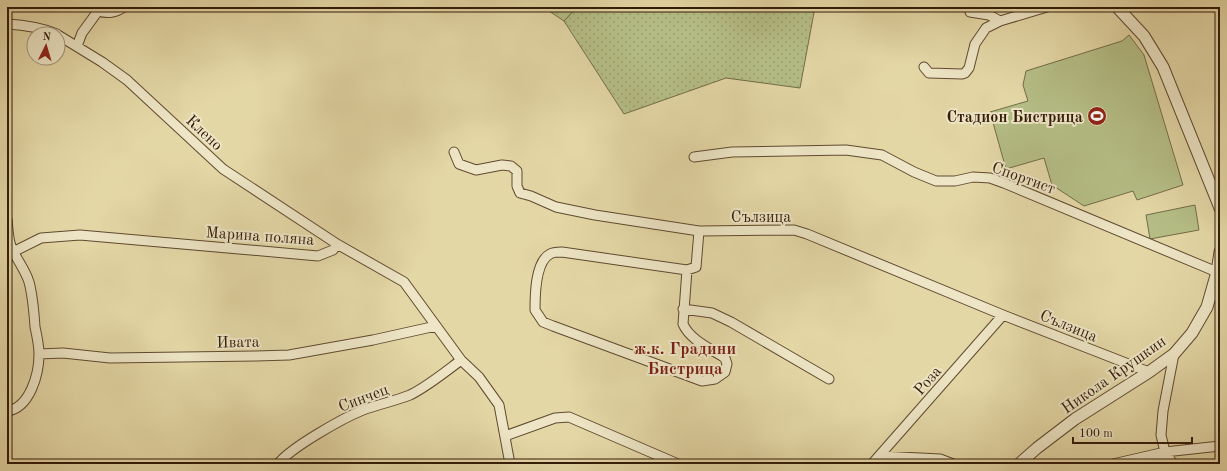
<svg xmlns="http://www.w3.org/2000/svg" width="1227" height="471" font-family="'Old Standard TT',serif">
<style>
.grass{fill:url(#grass-dots);stroke:#746c48}
.forest{fill:url(#forest-crowns);stroke:#746c48}
.park{fill:#b5be86;stroke:#746c48}
.lines{fill:none;stroke-linecap:round;stroke-linejoin:round}
.minor-casing{stroke:#5f4a30;stroke-width:11}
.tertiary-casing{stroke:#5f4a30;stroke-width:13}
.minor{stroke:#ede5c5;stroke-width:9}
.tertiary{stroke:#ede5c5;stroke-width:11}
.labels{text-anchor:middle;stroke-width:4;stroke-linejoin:round;paint-order:stroke}
.poi-label{font-size:16px;font-weight:bold;fill:#331b09;stroke:#ede5c5;text-anchor:end}
.street-label{font-size:16px;fill:#331b09;stroke:#ede5c5}
.neighbourhood-label{font-size:17px;font-weight:bold;fill:#7a1f14;stroke:#ede5c5}
</style>
<defs>
<pattern id="grass-dots" width="8" height="8" patternUnits="userSpaceOnUse"><rect width="8" height="8" fill="#b5be86"/><path d="M2 2h.1M6 6h.1" fill="none" stroke="#9ca372" stroke-width="1.8" stroke-linecap="round"/></pattern>
<pattern id="forest-crowns" width="20" height="18" patternUnits="userSpaceOnUse"><rect width="20" height="18" fill="#b5be86"/><path d="M2 6a3 3 0 1 1 6 0M12 15a3 3 0 1 1 6 0" fill="none" stroke="#9ca372"/></pattern>
</defs>
<rect width="100%" height="100%" fill="#e4d7a6"/>
<filter id="stains"><feTurbulence type="fractalNoise" baseFrequency=".005" numOctaves="4"/><feColorMatrix values="0 0 0 0 .2 0 0 0 0 .09 0 0 0 0 .02 0 0 0 .5 -.17"/></filter>
<radialGradient id="worn" r=".72"><stop offset=".6" stop-color="#630" stop-opacity="0"/><stop offset="1" stop-color="#630" stop-opacity=".3"/></radialGradient>
<!-- grass -->
<path class="grass" d="M577,7h238l-15,81 -74,-10 -102,36 -60,-93z
M922,7h91l-12,4z"/>
<!-- forest -->
<path class="forest" d="M543,7h34l-13,14z"/>
<!-- park -->
<path class="park" d="M1129,35l15,20 39,130 -46,15 -4,-9 -49,15 -32,-21 -8,-27 -38,11 -16,-57 38,-11 -5,-16 3,-14 96,-30z
M1195,205l4,25 -49,9 -4,-24z"/>
<g class="lines">
<!-- minor casing -->
<g class="minor-casing">
<path id="minor" d="M98,11c10,3 17,2 26,-4
M970,12l19,3 11,6
M7,24c18,1 33,3 50,10
M58,35l44,27 25,18 96,89 114,75 67,38 57,78 18,17 20,28 11,59
M77,46l5,-13 16,-22
M924,67l5,6 33,1 3,-1 4,-5 6,-24 11,-16 14,-7 47,-14
M454,152l5,12 17,6 26,-5 9,1 6,5v15l3,7 11,3 25,11 39,8 104,16 95,-1 13,4 196,81 146,57
M694,157l38,-5 114,-2 36,5 32,17 22,9h19l18,-4 17,1 14,5 213,89
M7,219c1,9 1,19 4,27 5,13 14,23 18,36 4,15 5,30 6,45 2,9 4,18 4,27 0,20 -9,54 -32,57
M7,255l34,-17 39,-3 238,21 15,-6 4,-6
M687,270l-4,54c7,16 28,25 42,34l2,6 -2,8 -10,7 -13,2 -149,-55 -10,-4 -8,-12c0,-14 0,-48 15,-56 3,-2 9,-2 12,-2l125,18 9,-3 3,-36
M683,309l29,4 19,9 98,57
M39,354l24,-1 47,5 146,-2 33,-1 84,-15 63,-14
M505,436l50,-18 14,-1 109,47
M1165,452l8,12
M880,456l60,3 13,5
M278,464c12,-16 65,-46 85,-54 16,-6 32,-9 47,-15 18,-9 35,-23 51,-35
M872,464l131,-149
M1113,464l52,-12 55,-6
M1160,464l5,-12 -4,-17 2,-24 11,-57"/>
</g>
<!-- tertiary casing -->
<g class="tertiary-casing">
<path id="tertiary" d="M1117,7l27,29 19,31 57,141
M1019,464l18,-16 38,-29 74,-47 25,-18 18,-21 15,-26 10,-35 3,-20"/>
</g>
<!-- minor -->
<use href="#minor" class="minor"/>
<!-- tertiary -->
<use href="#tertiary" class="tertiary"/>
</g>
<!-- icons -->
<defs>
<g id="stadium-disc" transform="scale(1)"><circle r="9.5" fill="#8f2418" stroke="#ede5c5"/><path d="M0-5a6.5 5 0 1 0 0 10a6.5 5 0 1 0 0-10ZM-3.5-1.8h7v3.6h-7Z" fill="#fff"/></g>
</defs>
<g fill-rule="evenodd">
<use href="#stadium-disc" x="1097" y="116"/>
</g>
<g class="labels">
<!-- poi labels -->
<g class="poi-label">
<text x="1083" y="122">Стадион Бистрица</text>
</g>
<!-- street labels -->
<g class="street-label">
<text transform="translate(205 132) rotate(43)" y="6">Клено</text>
<text transform="translate(1024 177) rotate(20)" y="6">Спортист</text>
<text x="761" y="222">Сълзица</text>
<text transform="translate(260 235) rotate(4)" y="6">Марина поляна</text>
<text transform="translate(1069 325) rotate(22)" y="6">Сълзица</text>
<text transform="translate(238 341) rotate(-1)" y="6">Ивата</text>
<text transform="translate(1113 374) rotate(-35)" y="6">Никола Крушкин</text>
<text transform="translate(927 380) rotate(-49)" y="6">Роза</text>
<text transform="translate(363 397) rotate(-21)" y="6">Синчец</text>
</g>
<!-- neighbourhood labels -->
<g class="neighbourhood-label">
<text x="685" y="354">ж.к. Градини<tspan x="685" dy="20">Бистрица</tspan></text>
</g>
</g>
<!-- margin -->
<rect width="1227" height="471" fill="none" stroke="#e4d7a6" stroke-width="24"/>
<rect x="8" y="8" width="1211" height="455" fill="none" stroke="#331b09" stroke-width="2"/>
<rect x="12" y="12" width="1203" height="447" fill="none" stroke="#331b09"/>
<!-- north arrow -->
<g transform="translate(46 46) rotate(5)"><circle r="19" fill="#ede5c5" stroke="#a3947a"/>
<path d="M0-3L7 15L0 10L-7 15Z" fill="#8f2418"/>
<text y="-6" font-size="11" font-weight="bold" text-anchor="middle" fill="#331b09">N</text>
</g>
<!-- scale -->
<path d="M1073 437v6h119v-6" fill="none" stroke="#331b09" stroke-width="2"/>
<text x="1079" y="437" font-size="12" fill="#331b09" stroke="#ede5c5" stroke-width="3" paint-order="stroke">100 m</text>
<rect width="100%" height="100%" filter="url(#stains)"/>
<rect width="100%" height="100%" fill="url(#worn)"/>
</svg>
